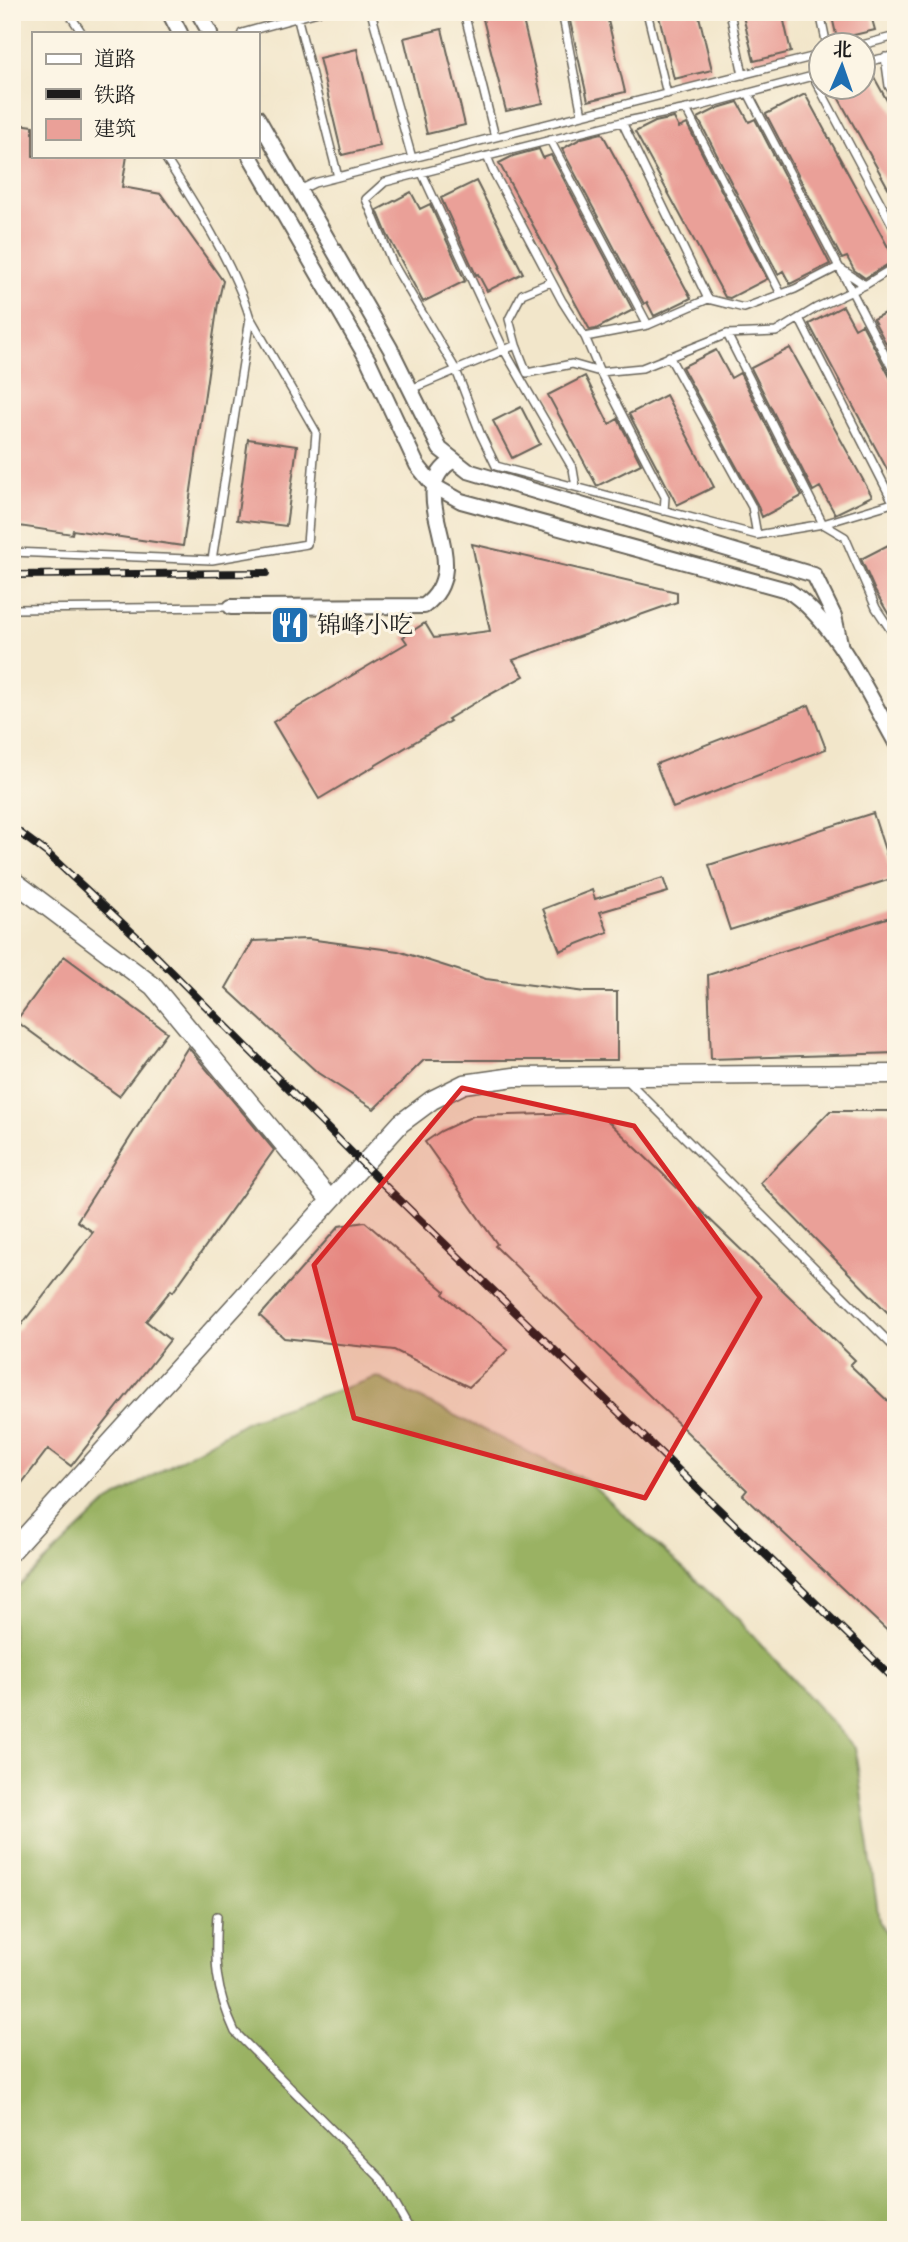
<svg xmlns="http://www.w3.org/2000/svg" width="908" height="2242" font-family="'IM FELL DW Pica','Noto Serif SC',serif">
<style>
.forest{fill:#9ab264;stroke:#5b6740;stroke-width:2}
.building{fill:#eaa098}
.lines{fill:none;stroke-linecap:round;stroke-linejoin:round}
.service-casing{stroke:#676359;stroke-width:10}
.minor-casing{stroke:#676359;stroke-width:18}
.tertiary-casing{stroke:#676359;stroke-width:21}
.service{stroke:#fff;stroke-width:7}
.minor{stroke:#fff;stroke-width:14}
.tertiary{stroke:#fff;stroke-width:18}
.rail-casing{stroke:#1c1c1c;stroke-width:8}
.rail{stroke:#fcf5e5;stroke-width:5;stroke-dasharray:16;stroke-linecap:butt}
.marked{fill:#d62828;fill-opacity:0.2;stroke:#d62828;stroke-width:5;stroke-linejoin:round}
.labels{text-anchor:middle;stroke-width:6;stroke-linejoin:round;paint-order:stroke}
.poi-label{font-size:24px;fill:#1c1c1c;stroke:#fcf5e5;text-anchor:start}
</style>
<rect width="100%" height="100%" fill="#fcf5e5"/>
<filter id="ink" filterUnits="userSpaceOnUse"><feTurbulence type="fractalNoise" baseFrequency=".0143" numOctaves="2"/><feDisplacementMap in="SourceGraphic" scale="14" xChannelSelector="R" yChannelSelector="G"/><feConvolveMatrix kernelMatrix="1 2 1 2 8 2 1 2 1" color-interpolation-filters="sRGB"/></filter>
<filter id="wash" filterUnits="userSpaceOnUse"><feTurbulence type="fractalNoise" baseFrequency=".00686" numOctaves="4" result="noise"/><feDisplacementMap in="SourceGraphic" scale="28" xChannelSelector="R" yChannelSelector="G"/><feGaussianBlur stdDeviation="1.57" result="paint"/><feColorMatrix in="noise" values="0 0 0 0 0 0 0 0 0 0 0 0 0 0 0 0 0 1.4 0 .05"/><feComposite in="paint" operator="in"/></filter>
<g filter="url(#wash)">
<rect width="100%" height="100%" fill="#f2e6ca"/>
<!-- forest -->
<path class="forest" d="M377,1377l210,104 152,139 116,128 24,173 17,28v281h-884v-637l97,-92 140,-81z"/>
<g id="blocks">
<!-- building -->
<path class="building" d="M493,12h28l22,91 -37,8 -24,-96z
M568,12h38l19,80 -37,9z
M658,12h40l14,58 -38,9z
M742,12h40l9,40 -37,9z
M831,12h39l5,18 -38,9z
M442,29l23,96 -38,9 -23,-96z
M357,49l23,97 -38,9 -23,-97z
M869,68l27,49v85l-63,-114h30v-19z
M805,94l90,166 -30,18 -11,-8 -7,-13 -5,2 -76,-145z
M738,102l11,20 6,-3 75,145 -40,20 -7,-13 -5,3 -80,-156 20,-10z
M674,118l5,10 8,-4 80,155 -37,19 -5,-1 -90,-165 20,-10z
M18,124l15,2v30h94l-5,31 39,7 62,87 -5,22 -35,243 -110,-16 -1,4 -60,-9v-358z
M602,133l89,165 -37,18 -7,-14 -3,2 -82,-155 20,-11z
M539,149l4,9 8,-3 82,155 -37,19 -6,1 -91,-167 14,-7z
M476,181l47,92 -36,18 -9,-17 -2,1 -35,-77z
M411,192l9,17 10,-5 35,77 -42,21 -36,-68 -10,-24z
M843,306l12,22 7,-4 29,55 5,3v104l-87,-162z
M896,307v55l-23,-43z
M790,348l82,148 -37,18 -15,-27 -7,4 -62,-123z
M716,350l15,28 9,-5 62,123 -40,21 -5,-13 -75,-137z
M585,376l24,48 9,-5 23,45 -44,22 -49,-91z
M666,395l48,92 -37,18 -48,-91z
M521,407l19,37 -28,14 -19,-37z
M248,439l49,7 -11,80 -49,-6z
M896,541v86l-21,-36 -14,-32z
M472,544l205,48v10l-164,58 11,16 -46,25 -30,18 2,2 -131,78 -46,-77 134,-79 -4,-6 22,-14 9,15 56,-7z
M809,705l17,44 -153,59 -17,-44z
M873,813l21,65 -164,52 -21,-65z
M663,878l5,14 -68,20 8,20 -48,19 -17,-42 49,-19 3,9z
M896,915v138l-185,6 -3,-84z
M308,939l90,12 88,28 99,13h32v68h-193l-50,49 -56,-36 -92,-85 27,-47z
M64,956l103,76 -48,64 -103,-75z
M188,1047l86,103 -101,142 -2,-2 -25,31 24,19 -99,126 -23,-17 -36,47v-159l81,-105 -16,-11z
M830,1111h66v210l-136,-138z
M583,1113l24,7 248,240 -5,5 46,44v230l-153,-144 4,-5 -252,-244 2,-2 -72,-102 16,-11 32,-15z
M365,1222l80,69 -2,3 65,56 -39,37 -75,-37 -110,-12 -24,-22 79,-90z"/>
</g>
</g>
<g filter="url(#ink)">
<use href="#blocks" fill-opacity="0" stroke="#676359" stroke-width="2"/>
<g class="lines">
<!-- service casing -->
<g class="service-casing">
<path id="service" d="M68,12l14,21
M296,12l42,165
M371,12l41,146
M464,12l31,125
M562,12l20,103
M647,12l20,82
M730,12l13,63
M820,12l7,34
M242,33l76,-21
M858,46l38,-10
M885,57l4,29 7,11
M862,63l34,-8
M820,74l-123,33 -75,15 -237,60 -19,17 26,63 64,108 24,63 16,33 261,69 66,-11 73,-22
M813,76l83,156
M748,93l148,283
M686,109l95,185
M622,122l86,177
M550,140l98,185
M487,156l6,15 69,130 23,36 15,35 65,125 -1,14
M422,173l82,177 69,119 3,18
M300,190l14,-7 506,-128
M799,318l96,188
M727,334l96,190 22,13 31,71 20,30
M585,337l63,-12 60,-26 36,9 51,-19 43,-22 27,18 31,-19
M516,345l11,28 45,-9 28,8 42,-4 85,-34 49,-2 40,-24 49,-23
M669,356l83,151 5,28
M411,389l105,-44 -7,-26 13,-25 29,-12
M12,552l200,8 38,-242c-16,-53 -56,-116 -86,-162
M212,560l95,-16 9,-112 -65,-113
M12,609l219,-2
M626,1079l270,270
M217,1916c-3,46 -2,73 18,116l146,147 29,51"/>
</g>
<!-- minor casing -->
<g class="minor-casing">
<path id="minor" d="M169,12l11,21
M198,12l12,21
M257,117l133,231 50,101 28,22 346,104 20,41 6,27
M250,156l118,204 49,105 17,21 27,15 326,89c48,30 81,104 109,153
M231,607l193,-1c57,-42 -26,-114 30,-146"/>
</g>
<!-- tertiary casing -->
<g class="tertiary-casing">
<path id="tertiary" d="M12,880l141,106 177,214
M12,1551l389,-428 31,-23 32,-16 50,-7 382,-3"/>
</g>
<!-- service -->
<use href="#service" class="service"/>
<!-- minor -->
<use href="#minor" class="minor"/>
<!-- tertiary -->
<use href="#tertiary" class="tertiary"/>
<!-- rail casing -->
<g class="rail-casing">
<path id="rail" d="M12,575l254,-2
M12,827l35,26 92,86 238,239 519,503"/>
</g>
<!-- rail -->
<use href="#rail" class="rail"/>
</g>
</g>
<!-- marked area -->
<path class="marked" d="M462,1088l172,38 126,171 -115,201 -291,-80 -40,-153z"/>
<!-- icons -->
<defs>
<g id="restaurant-square" transform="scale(2.0125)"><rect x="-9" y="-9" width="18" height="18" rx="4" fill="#1f6fb2" stroke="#fcf5e5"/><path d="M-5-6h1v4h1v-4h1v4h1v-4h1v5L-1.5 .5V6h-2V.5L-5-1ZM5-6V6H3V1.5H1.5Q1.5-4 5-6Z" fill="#fff"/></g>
</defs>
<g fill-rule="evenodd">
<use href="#restaurant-square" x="290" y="625"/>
</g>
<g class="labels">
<!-- poi labels -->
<g class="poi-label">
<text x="317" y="633">锦峰小吃</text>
</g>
</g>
<!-- margin -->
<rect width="908" height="2242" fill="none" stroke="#fcf5e5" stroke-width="42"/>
<!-- legend -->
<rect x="32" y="32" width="228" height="126" fill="#fcf5e5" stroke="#a29e95" stroke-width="2"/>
<rect x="46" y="54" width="35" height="10" fill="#ffffff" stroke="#a29e95" stroke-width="2"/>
<text x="94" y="66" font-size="21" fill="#1c1c1c">道路</text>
<rect x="46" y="89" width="35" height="10" fill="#1c1c1c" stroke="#a29e95" stroke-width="2"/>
<text x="94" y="102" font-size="21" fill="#1c1c1c">铁路</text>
<rect x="46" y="119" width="35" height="21" fill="#eaa098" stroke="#a29e95" stroke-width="2"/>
<text x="94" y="136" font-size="21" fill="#1c1c1c">建筑</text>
<!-- north arrow -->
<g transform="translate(842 66) rotate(2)"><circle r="33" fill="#fcf5e5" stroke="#a29e95" stroke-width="2"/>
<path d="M0-5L12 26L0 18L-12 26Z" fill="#1f6fb2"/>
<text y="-10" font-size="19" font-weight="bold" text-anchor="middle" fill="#1c1c1c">北</text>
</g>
</svg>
